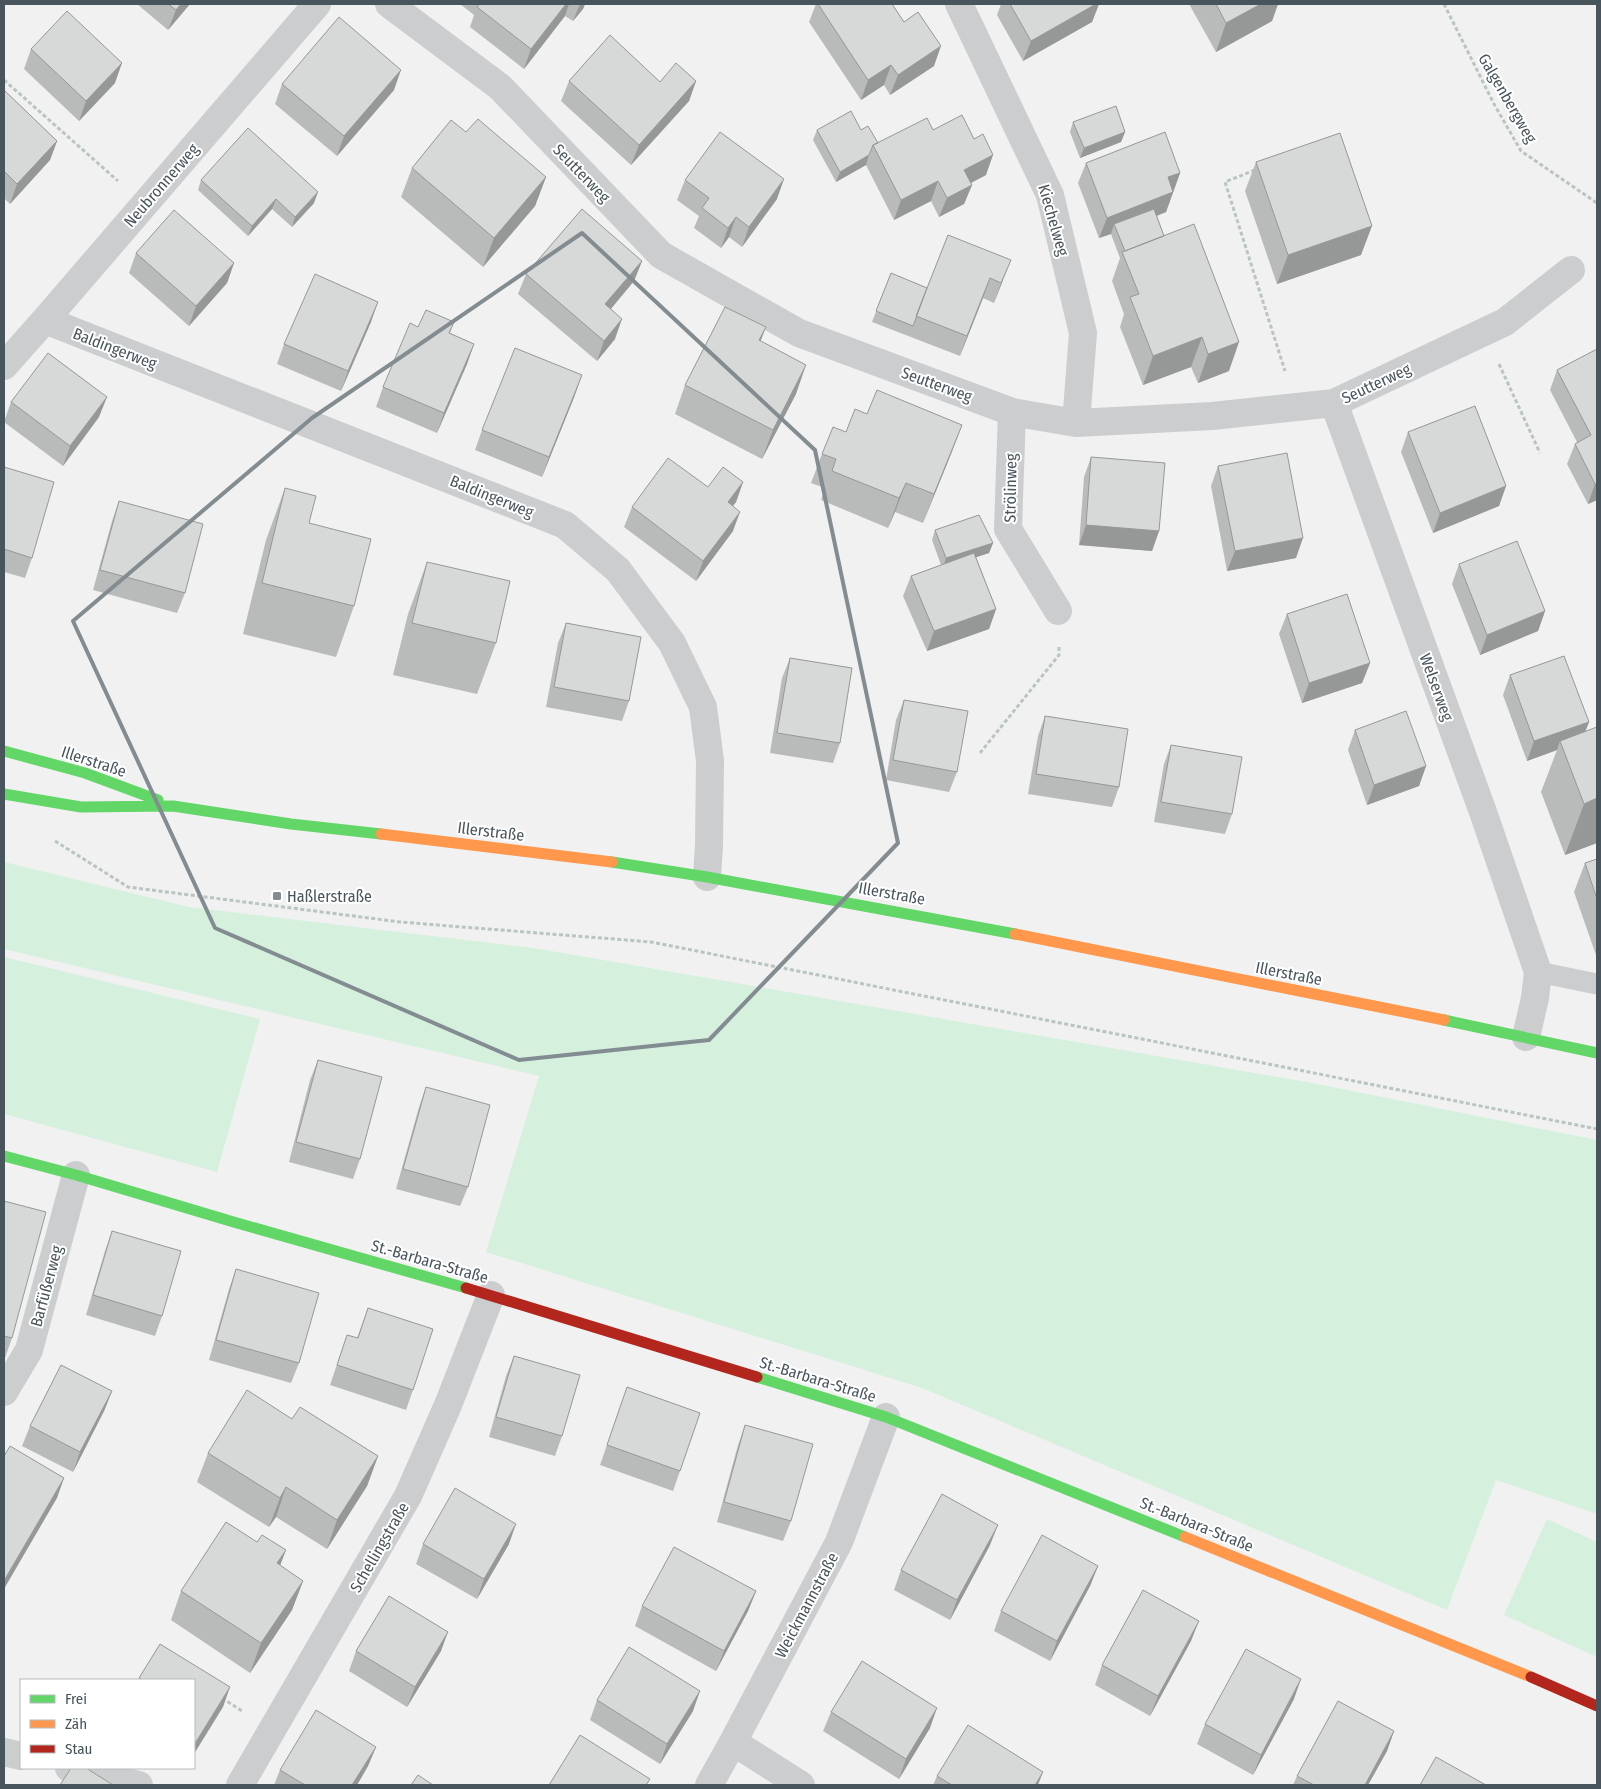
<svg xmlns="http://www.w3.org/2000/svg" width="1601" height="1789" font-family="'Fira Sans Condensed',sans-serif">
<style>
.green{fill:#d6f0de}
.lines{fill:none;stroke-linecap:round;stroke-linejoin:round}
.path{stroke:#b9c5c1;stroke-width:3;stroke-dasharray:4 2.5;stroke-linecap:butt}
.lane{stroke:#cbcdcf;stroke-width:21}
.street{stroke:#cbcdcf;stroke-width:28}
.fast{stroke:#63d668;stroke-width:11}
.slow{stroke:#ff974d;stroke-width:11}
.jam{stroke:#b3261e;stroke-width:11}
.wall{fill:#b9bbbb}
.shaded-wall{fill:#969898}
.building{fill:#d7d9d9;stroke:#969898}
.marked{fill:none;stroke:#838c91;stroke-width:4;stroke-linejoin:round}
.poi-dot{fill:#838c91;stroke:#fff;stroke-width:2}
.labels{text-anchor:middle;stroke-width:4;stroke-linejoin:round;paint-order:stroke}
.street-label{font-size:16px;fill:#48555d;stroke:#fff}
.poi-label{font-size:16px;fill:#48555d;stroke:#fff;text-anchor:start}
</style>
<rect width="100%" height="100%" fill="#f1f1f1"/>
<!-- green -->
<path class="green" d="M4,862l185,45 345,41 773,134 290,58v374l-101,-34 -49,130 -525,-222 -436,-136 53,-176 -535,-127z
M4,957l256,62 -43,153 -213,-58z
M1547,1519l50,23v115l-93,-42z"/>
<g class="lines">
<!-- path -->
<path class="path" d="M1444,4l50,100 27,47 76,52
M4,80l114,101
M1255,170l-30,12 60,189
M1499,364l41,89
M980,753l79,-98v-8
M55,841l73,46 272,35 251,20 946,187
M222,1698l20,13"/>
<!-- lane -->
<path class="lane" d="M1538,972l59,12"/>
<!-- street -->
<path class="street" d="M389,4l111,83 161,168 138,78 213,79 64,11 136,-7 122,-13 171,-81 66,-52
M959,4l91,191 33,138 -7,90
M45,320l520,205 53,45 54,73 31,64 7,54 -1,84 -2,32
M4,366l41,-46 272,-316
M1334,403l149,409 55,160 -3,26 -9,39
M1012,412l-4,117 50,82
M4,1392l25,-42 47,-175
M733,1742l68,43
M4,1752l17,4
M69,1768l70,17
M240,1785l168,-289 40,-91 43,-110
M709,1785l24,-43 106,-200 47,-125"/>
<!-- fast -->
<path class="fast" d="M4,751l81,22 73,27
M4,794l77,13 92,-1 118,18 90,10
M612,862l95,15 308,57
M1444,1020l153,33
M4,1156l72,19 161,48 229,65
M757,1377l129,40 299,120"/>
<!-- slow -->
<path class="slow" d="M381,834l231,28
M1015,934l429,86
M1185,1537l346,140"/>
<!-- jam -->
<path class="jam" d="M466,1288l291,89
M1531,1677l66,29"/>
</g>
<!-- wall -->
<path class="wall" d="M137,4h53l-22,26z
M460,4h125l-2,5 -10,12 -8,-5 -41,53 -54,-42 4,-12z
M816,4h76l42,62 -44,29 -6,-10 -23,15 -52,-78z
M1001,4h98l-7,18 -69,39 -26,-46z
M1189,4h89l-6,17 -56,31z
M31,49l84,34 -36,38 -55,-52z
M569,81l91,1 36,-1 -7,20 -58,64 -70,-64z
M282,84l112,6 -57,66 -62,-52z
M4,90l53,51 -7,19 -40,44 -6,-6z
M1073,122l52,10 -4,10 -41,16 -10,-26z
M817,130h44l17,13 55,-13 53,45 -15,8 1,2 -8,19 -25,13 -8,-16 -37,19 -28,-55 -30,17 -23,-42z
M466,132l80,45 -11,29 -52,61 -82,-70 11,-29z
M1256,162l105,93 -84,29 -32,-93z
M1086,163l94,10 -14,39 -9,4 7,20 65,135 -31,12 -7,-16 -48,18 -23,-58 4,-13 -12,-33 8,-23 -9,-24 -12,4 -21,-55z
M201,180l113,23 -22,24 -20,-18 -24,27 -50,-46z
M685,180l92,19 -35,48 -13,-10 -8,11 -27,-20 5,-12 -22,-16z
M948,235l55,45 -9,23 -11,-5 -23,58 -88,-34 19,-49 36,15z
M136,253l98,10 -7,20 -38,43 -60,-53z
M642,261l-8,20 -23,28 4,30 -18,22 -79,-67 8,-20z
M371,322l-30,69 -64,-27 7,-20z
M454,322l-4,11 24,11 -7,20 -30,69 -61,-26 7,-20 35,-60z
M761,341l35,53 -34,65 -87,-45 10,-29z
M1597,349v151l-9,4 -21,-40 8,-20 2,-2 -27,-52 7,-20z
M575,395l-33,82 -67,-27 7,-20z
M11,402l88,15 -36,49 -59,-44z
M867,414l95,11 -11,29 -28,69 -28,-11 -7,16 -67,-28 4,-12 -14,-5 11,-29z
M1408,432l98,54 -7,20 -66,27 -32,-81z
M1091,457l68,74 -7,20 -73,-6 5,-68z
M1218,466l78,92 -69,13 -16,-85z
M4,467l28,91 -7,20 -21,-6z
M743,482l-7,20 -3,4v25l-37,50 -72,-54 8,-20 76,-20z
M285,488l69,118 -18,51 -93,-23 23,-94z
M119,501l66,92 -8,20 -84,-23 19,-69z
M935,530l58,13 -4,10 -13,4 20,52 -7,20 -62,22 -24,-55 8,-20 30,-11 -9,-25z
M427,562l69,81 -19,51 -84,-19 15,-61z
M1459,564l86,47 -7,20 -58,24 -28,-71z
M1287,614l83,49 -8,20 -60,20 -23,-69z
M566,623l63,78 -7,20 -76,-14 12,-64z
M790,658l50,85 -7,20 -63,-10 12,-75z
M1510,675l79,47 -4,10 12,-5v116l-32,12 -24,-63 16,-42 -30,11 -24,-66z
M904,700l53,72 -8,20 -63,-12 10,-60z
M1045,716l74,71 -7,20 -84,-13 10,-58z
M1355,730l71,36 -7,20 -52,19 -19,-55z
M1171,745l61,69 -7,20 -71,-12 10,-58z
M1597,859v99l-23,-66 11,-29z
M318,1060l42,99 -7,20 -64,-17 21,-82z
M426,1087l42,100 -8,19 -64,-17 23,-82z
M4,1201l8,137 -7,20h-1z
M112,1231l50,85 -7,20 -69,-21 19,-64z
M236,1269l63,94 -8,20 -82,-23 20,-71z
M368,1308l45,82 -7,20 -76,-25 17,-50 10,3z
M514,1356l48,80 -7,20 -66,-19 17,-61z
M112,1391l-8,20 -31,61 -51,-26 8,-20z
M620,1407l60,64 -7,20 -73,-26z
M292,1419l86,37 -11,30 -40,63 -51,-32 -7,10 -72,-45 11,-29z
M745,1425l46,96 -8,20 -66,-19 21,-77z
M423,1544h86l-32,55 -61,-35z
M990,1545l-40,75 -56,-30 7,-20z
M280,1566l23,15 -11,29 -42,63 -79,-53 10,-29z
M1098,1566l-8,20 -40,75 -56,-30 7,-20z
M756,1591l-8,20 -32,60 -81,-45 7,-20z
M1191,1641l-41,75 -55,-31 7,-20z
M356,1651h85l-34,56 -58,-36z
M1294,1699l-41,76 -56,-31 8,-20z
M597,1700l96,11 -33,53 -70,-44z
M831,1712l99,16 -31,51 -76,-48z
M1394,1731l-7,20 -19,34h-75l4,-9z
M376,1747l-8,19 -11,19h-83l6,-15z
M937,1776l101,9h-105z"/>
<!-- shaded-wall -->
<path class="shaded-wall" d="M181,4h9l-22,26 8,-20z
M566,4h3l-4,12 -41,53 7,-20z
M580,4h5l-2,5 -10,12z
M1096,4h3l-7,18 -69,39 8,-20z
M1261,4h17l-6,17 -56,31 10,-29z
M941,46l-7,20 -44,29 8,-20z
M122,63l-7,20 -36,38 7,-20z
M891,65l-7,20 -23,15 7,-20z
M401,70l-7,20 -57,66 7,-20z
M696,81l-7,20 -58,64 8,-20z
M1125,132l-4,10 -41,16 4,-10z
M57,141l-7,19 -40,44 7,-20z
M869,155l-3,10 -30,17 4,-10z
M993,155l-7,20 -29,15 7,-20z
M1180,173l-14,39 -49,19 -3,-7 -3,10 -12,4 8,-20 61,-41z
M546,177l-11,29 -52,61 11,-29z
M784,179l-7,20 -35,48 7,-20z
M938,181l-7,20 -37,19 7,-20z
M972,185l-8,19 -25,13 8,-19z
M318,192l-4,11 -22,24 3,-10z
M276,199l-4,10 -24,27 4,-10z
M736,217l-7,20 -8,11 7,-20z
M1372,226l-11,29 -84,29 11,-29z
M1011,260l-8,20 -9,23 7,-20z
M642,261l-8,20 -36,43 7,-20z
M234,263l-7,20 -38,43 7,-20z
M990,278l-7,20 -23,58 7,-20z
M378,302l-7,20 -30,69 7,-20z
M622,319l-7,20 -18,22 7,-20z
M766,327l-11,29 4,-16z
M1202,337l-11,30 -48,18 10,-29z
M1239,342l-10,29 -31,12 10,-29z
M474,344l-7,20 -30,69 7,-20z
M806,365l-10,29 -34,65 11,-29z
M582,375l-7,20 -33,82 7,-20z
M107,397l-8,20 -36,49 7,-20z
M962,425l-11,29 -28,69 11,-29z
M743,482l-7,20 -16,20 8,-20z
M906,483l-11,29 -7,16 11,-30z
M1595,484h2v16l-9,4z
M1506,486l-7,20 -66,27 7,-20z
M740,512l-7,19 -37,50 7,-20z
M1086,525l73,6 -7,20 -73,-6z
M1303,538l-7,20 -69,13 8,-20z
M993,543l-4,10 -46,15 3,-10z
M996,609l-7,20 -62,22 7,-20z
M1545,611l-7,20 -58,24 7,-20z
M1370,663l-8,20 -60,20 7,-20z
M1589,722l-8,20 -21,-1 -3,9 -30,11 7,-20z
M1426,766l-7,20 -52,19 7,-20z
M1597,798v45l-32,12 19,-51z
M112,1391l-8,20 -31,61 7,-20z
M378,1456l-11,30 -40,63 10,-29z
M64,1478l-7,20 -53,91v-7l1,-3z
M286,1487l-10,30 -7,10 11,-29z
M516,1524l-7,20 -32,55 7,-20z
M998,1525l-8,20 -40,75 7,-20z
M286,1550l-11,29 2,-16z
M1098,1566l-8,20 -40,75 7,-20z
M303,1581l-11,29 -42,63 11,-30z
M756,1591l-8,20 -32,60 8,-20z
M1199,1621l-8,20 -41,75 8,-20z
M448,1632l-7,19 -34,56 8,-20z
M1301,1679l-7,20 -41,76 8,-20z
M230,1687l-7,20 -29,47v-9z
M700,1691l-7,20 -33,53 7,-20z
M937,1708l-7,20 -31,51 7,-20z
M1394,1731l-7,20 -19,34h-3z
M376,1747l-8,19 -11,19h-5z
M1043,1772l-5,13h-3z"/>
<!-- building -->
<path class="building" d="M168,4h13l-5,6z
M480,4h86l-35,45 -54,-42z
M818,4h74l12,18 14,-10 23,34 -43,29 -7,-10 -23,15z
M1010,4h86l-65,37z
M1216,4h45l-35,19z
M67,11l55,52 -36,38 -55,-52z
M339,17l62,53 -57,66 -62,-52z
M610,35l50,47 16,-19 20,18 -57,64 -70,-64z
M4,90l53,51 -40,43 -13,-13z
M1116,106l9,26 -41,16 -11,-26z
M851,111l10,19 7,-4 10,17 -5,2 -4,10 -29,17 -23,-42z
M962,115l12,24 9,-5 10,21 -29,15 8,15 -25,13 -9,-17 -37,19 -28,-55 54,-27 6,12z
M478,119l68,58 -52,61 -82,-70 39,-48 15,12z
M248,128l70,64 -23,25 -19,-18 -24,27 -51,-46z
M720,132l64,47 -35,48 -13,-10 -8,11 -26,-20 7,-10 -24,-18z
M1165,132l15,41 -12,4 5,15 -66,26 -21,-55z
M1340,133l32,93 -84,29 -32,-93z
M582,209l60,52 -37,43 17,15 -18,22 -78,-67z
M1154,209l10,27 -39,15 -11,-27z
M174,210l60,53 -38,43 -60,-53z
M1194,224l45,118 -31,12 -6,-17 -49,19 -23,-59 9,-3 -17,-42z
M948,235l63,25 -10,23 -11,-5 -23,58 -51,-20z
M891,273l36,15 -14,38 -37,-15z
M315,274l63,28 -30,69 -64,-27z
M725,307l41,20 -7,13 47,25 -33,65 -88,-45z
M426,310l28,12 -5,11 25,11 -30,69 -61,-26 27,-64 8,4z
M515,348l67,27 -33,82 -67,-27z
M1597,349v135h-2l-20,-40 16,-9 -34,-65z
M48,353l59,44 -37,49 -59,-44z
M877,390l85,35 -28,69 -28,-11 -7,15 -67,-27 4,-12 -14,-5 11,-27 13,5 9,-23 12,5z
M1475,406l31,80 -66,27 -32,-81z
M1287,453l16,85 -68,13 -17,-85z
M1091,457l74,6 -6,68 -73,-6z
M668,458l40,29 15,-20 20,15 -15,20 12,10 -37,49 -71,-54z
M4,467l50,15 -22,76 -28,-9z
M285,488l31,8 -7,27 62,16 -17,67 -92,-23z
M119,501l84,23 -18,69 -85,-23z
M979,515l14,28 -47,15 -11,-28z
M1517,541l28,70 -58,24 -28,-71z
M974,553l22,56 -62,22 -23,-55z
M427,562l83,19 -14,62 -84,-20z
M1347,594l23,69 -61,20 -22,-69z
M566,623l75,14 -12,64 -75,-14z
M1564,656l25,66 -55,19 -24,-66z
M790,658l62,10 -12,75 -63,-10z
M904,700l64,11 -11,61 -64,-12z
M1406,711l20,55 -52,19 -19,-55z
M1045,716l83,13 -9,58 -83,-13z
M1597,727v71l-13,6 -24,-63z
M1171,745l71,12 -10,57 -71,-12z
M1597,859v40l-12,-36z
M318,1060l64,17 -22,82 -64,-17z
M426,1087l64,18 -22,82 -65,-18z
M4,1201l42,11 -34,126 -8,-2z
M112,1231l69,20 -19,65 -69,-21z
M236,1269l83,24 -20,70 -83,-23z
M368,1308l65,21 -20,61 -76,-25 10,-30 11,3z
M514,1356l66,19 -18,61 -66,-19z
M61,1365l51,26 -32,61 -50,-26z
M627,1387l73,26 -20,58 -73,-26z
M247,1390l45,29 8,-12 78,49 -41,64 -51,-33 -6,11 -72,-45z
M745,1425l68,19 -22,77 -67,-19z
M10,1446l54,32 -59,101 -1,-1v-122z
M455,1488l61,36 -32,55 -61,-35z
M942,1494l56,31 -41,75 -56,-30z
M226,1522l31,20 5,-7 24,15 -9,13 26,18 -42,62 -80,-52z
M1042,1535l56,31 -41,75 -56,-30z
M674,1547l82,44 -32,60 -82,-45z
M1143,1590l56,31 -41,75 -56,-31z
M389,1596l59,36 -33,55 -59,-36z
M160,1644l70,43 -36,58v-65h-51l-4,-2z
M629,1647l71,44 -33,53 -70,-44z
M1246,1649l55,30 -40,76 -56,-31z
M862,1661l75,47 -31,51 -75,-47z
M1338,1701l56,30 -29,54h-51l-17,-9z
M316,1710l60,37 -24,38h-47l-25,-15z
M968,1725l75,47 -8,13h-83l-15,-9z
M580,1735l70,44 -4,6h-97z
M1436,1757l50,28h-66z
M71,1768h15l27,17h-53z
M418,1775l15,10h-22z"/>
<!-- marked area -->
<path class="marked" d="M582,233l233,217 83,393 -189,197 -190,20 -304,-132 -142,-307 239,-203z"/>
<!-- markers -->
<rect class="poi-dot" x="272" y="891" width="10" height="10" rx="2.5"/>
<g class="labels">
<!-- street labels -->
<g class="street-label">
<text transform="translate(1508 98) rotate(60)" y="6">Galgenbergweg</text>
<text transform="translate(582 173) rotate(46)" y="6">Seutterweg</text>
<text transform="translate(161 185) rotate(-49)" y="6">Neubronnerweg</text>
<text transform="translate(1054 220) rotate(74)" y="6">Kiechelweg</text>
<text transform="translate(115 348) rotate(21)" y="6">Baldingerweg</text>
<text transform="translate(1376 383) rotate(-25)" y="6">Seutterweg</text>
<text transform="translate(937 384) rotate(20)" y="6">Seutterweg</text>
<text transform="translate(1010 488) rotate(-89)" y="6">Strölinweg</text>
<text transform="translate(492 496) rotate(22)" y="6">Baldingerweg</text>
<text transform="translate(1437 687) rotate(70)" y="6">Welserweg</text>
<text transform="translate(94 761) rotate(18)" y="6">Illerstraße</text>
<text transform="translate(491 831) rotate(7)" y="6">Illerstraße</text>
<text transform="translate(892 893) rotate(10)" y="6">Illerstraße</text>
<text transform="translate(1289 973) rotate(11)" y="6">Illerstraße</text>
<text transform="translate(430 1261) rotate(16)" y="6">St.-Barbara-Straße</text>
<text transform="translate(46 1286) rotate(-75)" y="6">Barfüßerweg</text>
<text transform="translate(818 1379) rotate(17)" y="6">St.-Barbara-Straße</text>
<text transform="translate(1197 1524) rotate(22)" y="6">St.-Barbara-Straße</text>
<text transform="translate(379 1547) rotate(-60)" y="6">Schellingstraße</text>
<text transform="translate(806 1605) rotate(-62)" y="6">Weickmannstraße</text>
</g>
<!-- poi labels -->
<g class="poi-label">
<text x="287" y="902">Haßlerstraße</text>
</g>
</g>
<!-- border -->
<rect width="1601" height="1789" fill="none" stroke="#48555d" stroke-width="10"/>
<!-- legend -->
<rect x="20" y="1679" width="175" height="90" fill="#ffffff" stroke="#b6bbbe"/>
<rect x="30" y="1695" width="25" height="8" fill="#63d668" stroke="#b6bbbe"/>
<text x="65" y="1704" font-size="15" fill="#48555d">Frei</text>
<rect x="30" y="1720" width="25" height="8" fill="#ff974d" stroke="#b6bbbe"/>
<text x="65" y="1729" font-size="15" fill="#48555d">Zäh</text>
<rect x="30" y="1745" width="25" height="8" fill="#b3261e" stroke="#b6bbbe"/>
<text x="65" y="1754" font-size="15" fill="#48555d">Stau</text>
</svg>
